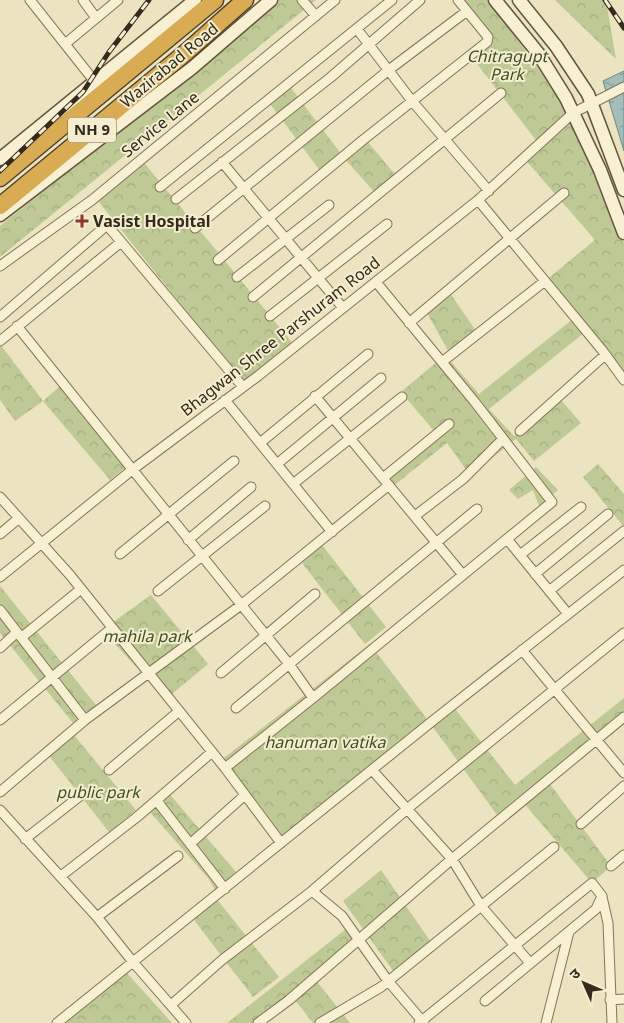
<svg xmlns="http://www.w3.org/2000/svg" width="624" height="1023" font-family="Georgia,'Noto Sans Devanagari',serif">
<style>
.forest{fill:url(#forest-crowns)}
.water{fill:url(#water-ripples);stroke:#6a8b86}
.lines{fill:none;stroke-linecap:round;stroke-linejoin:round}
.street-casing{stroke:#847459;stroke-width:11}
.secondary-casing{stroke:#65553c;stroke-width:15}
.highway-casing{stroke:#51422d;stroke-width:19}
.street{stroke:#f7f0d2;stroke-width:9}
.secondary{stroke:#f7f0d2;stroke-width:12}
.highway{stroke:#d9ab53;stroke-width:16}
.rail-casing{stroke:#342a1d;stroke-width:5}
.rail{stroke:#f4edcf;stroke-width:3;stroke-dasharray:9;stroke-linecap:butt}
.poi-dot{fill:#90352b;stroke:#f4edcf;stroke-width:2}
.labels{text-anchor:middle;stroke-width:4;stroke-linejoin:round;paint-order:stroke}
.shield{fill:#f4edcf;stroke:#6e6452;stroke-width:1}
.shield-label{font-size:15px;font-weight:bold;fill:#342a1d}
.park-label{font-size:16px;font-style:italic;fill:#405024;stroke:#f4edcf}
.street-label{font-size:16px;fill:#342a1d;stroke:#f4edcf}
.poi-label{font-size:16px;font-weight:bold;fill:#342a1d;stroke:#f4edcf;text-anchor:start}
</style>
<defs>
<pattern id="forest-crowns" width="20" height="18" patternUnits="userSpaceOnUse" patternTransform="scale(1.25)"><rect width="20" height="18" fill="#bec995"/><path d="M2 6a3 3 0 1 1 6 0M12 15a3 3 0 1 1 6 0" fill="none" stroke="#a4ad80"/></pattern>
<pattern id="water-ripples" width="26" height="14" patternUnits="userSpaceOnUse" patternTransform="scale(1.25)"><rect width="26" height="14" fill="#a3beb9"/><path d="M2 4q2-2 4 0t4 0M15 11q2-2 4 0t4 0" fill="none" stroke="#869b96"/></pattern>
</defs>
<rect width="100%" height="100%" fill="#ece3c0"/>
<!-- forest -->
<path class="forest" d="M279,0h37l-316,257v-31z
M462,0h26l84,113 52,131v141l-40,-52 -95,76 25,27 47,-36 20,23 -47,38 -18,-22 -46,36 -23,-32 -55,44 -7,-13 49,-43 -33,-39 44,-37 34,39 94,-75 -28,-38 50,-41 -71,-82 15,-14 -68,-88 20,-17z
M555,0h51l10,59z
M288,84l57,75 22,-18 31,37 -21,17 -32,-36 -21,17 -56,-75z
M141,159l154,187 -49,40 -151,-189z
M450,293l28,41 -27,22 -24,-43z
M0,344l43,57 24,-21 65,82 -22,18 -67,-79 -28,20 -15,-21z
M598,464l26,30v33l-41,-50z
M536,467l22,23 -19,16 -6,-16 -15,9 -9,-9z
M322,545l64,82 -21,17 -63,-81z
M0,586l96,119 -23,18 -73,-90z
M151,595l57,69 -42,35 -64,-69z
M370,644l57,75 -70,61 -75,57 -62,-76z
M624,698v19l-77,63 64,86 -19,17 -70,-82 -22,18 -70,-96 22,-18 63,80z
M68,728l68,82 -27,22 -66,-84z
M166,790l70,82 -21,18 -7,-12 -65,-74z
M381,870l52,75 -37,30 -53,-74z
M215,897l64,80 -26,20 -62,-81z
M351,925l9,14 -46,39 36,45h-37l-22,-28 -33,28h-31z
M126,972l46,51h-108z"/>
<!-- water -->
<path class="water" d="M624,71v80l-21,-70z"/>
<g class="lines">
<!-- street casing -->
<g class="street-casing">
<path id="street" d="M30,0l65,82
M83,0l13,18
M302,0l14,16
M357,29l55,72 77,90
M65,44l53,-44
M222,162l121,146
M160,187l232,-187
M176,199l155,-122 89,-77
M478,200l124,150 22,30
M195,228l195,-159 77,-58
M218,260l145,-120 124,-98 1,-5 -30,-37
M0,266l92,-66 243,-200
M237,277l92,-72
M253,297l248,-204
M270,316l117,-92
M0,317l107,-92 136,162
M409,323l155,-130
M17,326l272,338 24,34
M0,341l121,-99
M442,362l103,-81
M315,396l148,179
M225,400l107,132
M520,431l85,-76
M260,443l108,-89
M277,464l104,-86
M383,478l66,-54
M293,484l109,-87
M0,497l70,78 155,193 56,75
M415,516l48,-37 40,-40
M0,534l18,-15
M507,539l61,75
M188,540l63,-53
M120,554l114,-93
M520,555l61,-48
M535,574l73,-60
M0,577l132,-107 126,-94 220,-176 95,-87 51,-26
M158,591l107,-85
M549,591l75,-60
M0,610l85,110
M22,637l59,-48
M0,648l17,-16
M522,650l102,123
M221,673l94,-79
M236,708l241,-199
M0,720l112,-92
M225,768l88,-70 239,-196 -78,-101 -98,-119
M109,770l69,-58
M373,771l79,88 29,47 49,57
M0,792l85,-72 156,-115 148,-120
M157,801l68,88
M0,810l97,107 36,45 53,61
M581,824l43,-38
M25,839l55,-43
M190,844l55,-49
M611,866l13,-11
M61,876l76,-59 75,-65
M312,891l30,25 46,65 36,42
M602,897l6,26 4,100
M97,917l81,-61
M610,1000l14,-1
M171,1005l51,-45 90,-69 95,-82 217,-176
M57,1023l378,-304 189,-149
M258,1023l31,-23 163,-141 172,-142
M320,1023l61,-36 173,-140
M419,1023l173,-140 10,13 -6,13 -111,92
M546,1023l23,-91"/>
</g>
<!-- secondary casing -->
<g class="secondary-casing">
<path id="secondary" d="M495,0l43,53 28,45 34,72 24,63
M519,0l37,46 32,48 36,96
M0,159l195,-159
M0,215l192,-147 79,-68"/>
</g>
<!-- highway casing -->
<g class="highway-casing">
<path id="highway" d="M0,178l215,-178
M0,206l184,-152 61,-54"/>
</g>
<!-- street -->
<use href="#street" class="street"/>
<!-- secondary -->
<use href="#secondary" class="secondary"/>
<!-- highway -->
<use href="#highway" class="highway"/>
<!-- rail casing -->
<g class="rail-casing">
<path id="rail" d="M605,0l19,28
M0,171l83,-79 26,-40 40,-52"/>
</g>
<!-- rail -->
<use href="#rail" class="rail"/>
</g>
<!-- markers -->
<path class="poi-dot" d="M79.5 213.5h5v5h5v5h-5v5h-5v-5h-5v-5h5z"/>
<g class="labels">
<!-- shield labels -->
<rect class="shield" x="68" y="117.5" width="48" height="25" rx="4"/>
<g class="shield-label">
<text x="92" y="135">NH 9</text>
</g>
<!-- park labels -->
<g class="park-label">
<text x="507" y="62">Chitragupt<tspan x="507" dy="18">Park</tspan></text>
<text x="147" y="642">mahila park</text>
<text x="325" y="748">hanuman vatika</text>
<text x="98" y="798">public park</text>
</g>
<!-- street labels -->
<g class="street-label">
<text transform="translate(169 65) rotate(-40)" y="6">Wazirabad Road</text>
<text transform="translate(160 124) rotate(-39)" y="6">Service Lane</text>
<text transform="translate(280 336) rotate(-38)" y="6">Bhagwan Shree Parshuram Road</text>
</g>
<!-- poi labels -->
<g class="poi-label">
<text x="93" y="227">Vasist Hospital</text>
</g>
</g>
<!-- north arrow -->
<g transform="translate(584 983) rotate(315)" stroke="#f4edcf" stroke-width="4" paint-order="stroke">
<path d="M0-4L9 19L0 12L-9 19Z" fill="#342a1d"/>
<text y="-8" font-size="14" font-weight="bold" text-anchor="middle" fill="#342a1d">उ</text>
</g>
</svg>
